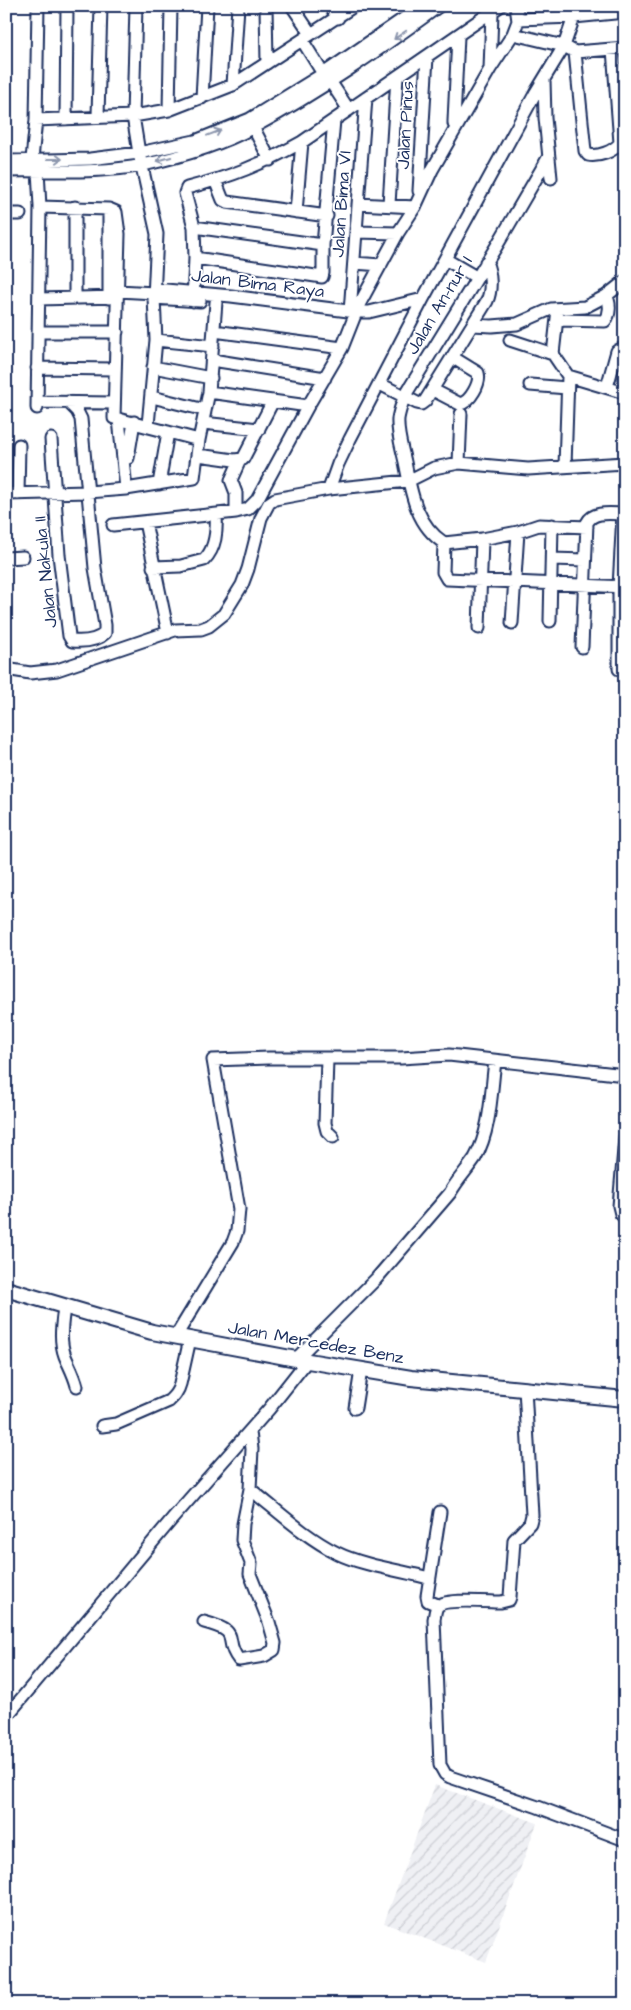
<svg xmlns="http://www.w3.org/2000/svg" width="631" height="2010" font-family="'Architects Daughter',sans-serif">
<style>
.industrial{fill:url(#industrial-furrows)}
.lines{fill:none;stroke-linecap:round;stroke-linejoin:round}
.minor-casing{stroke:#1b2f5e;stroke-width:15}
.major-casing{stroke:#1b2f5e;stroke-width:18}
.minor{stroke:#fff;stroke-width:11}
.major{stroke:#fff;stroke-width:14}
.oneway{stroke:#8d97ae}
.labels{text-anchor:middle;stroke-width:4;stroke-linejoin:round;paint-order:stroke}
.street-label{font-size:18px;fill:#1b2f5e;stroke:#fff}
</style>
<defs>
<pattern id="industrial-furrows" width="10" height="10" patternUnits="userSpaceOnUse" patternTransform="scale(1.25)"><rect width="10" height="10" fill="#eff0f4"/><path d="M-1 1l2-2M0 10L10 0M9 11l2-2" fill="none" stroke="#ccced4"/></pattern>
</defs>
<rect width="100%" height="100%" fill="#fff"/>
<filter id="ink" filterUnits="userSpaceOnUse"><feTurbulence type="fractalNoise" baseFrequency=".02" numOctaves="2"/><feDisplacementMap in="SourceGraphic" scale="10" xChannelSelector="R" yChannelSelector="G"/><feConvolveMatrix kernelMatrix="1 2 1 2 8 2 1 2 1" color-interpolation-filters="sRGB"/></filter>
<g filter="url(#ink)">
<!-- industrial -->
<path class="industrial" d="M435,1785l102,38 -51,139 -102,-39z"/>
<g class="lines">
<!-- minor casing -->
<g class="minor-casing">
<path id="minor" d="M136,6l-3,110 6,37 18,81 -3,64 2,42 -8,85
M266,6l1,57
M292,6l19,28
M330,6l8,12
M518,19l56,-2 51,-5
M513,34l51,12 11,6 50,-4
M302,40l25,40
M575,52l10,99 3,4c10,2 25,-3 32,-12l-7,-94
M490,69l2,-56
M544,80l1,38 6,60
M330,81l19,29
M233,85l5,-79
M202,98l5,-92
M169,110l2,-104
M98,116l3,-110
M66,119l1,-113
M36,120l97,-4 36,-6 64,-25 121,-79
M457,126l-3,-2v-3l4,-85
M253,127l17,33
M548,158l-52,89 -92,150c-2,7 -5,15 -6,22 -1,15 4,29 7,43 6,30 11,63 39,81l-1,29 4,7 178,8
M6,161l84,-2 49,-6 56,-12 55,-22 73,-45 99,-68
M6,171c45,-1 93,3 137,-6 37,-8 78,-20 111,-38 65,-35 126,-78 185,-121
M215,180l8,20 4,2 100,14
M419,191l8,-134
M358,204l57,3
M389,204l8,-127
M40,207l69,2 7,3 3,22 -5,184 85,22
M296,212l6,-70
M6,214h14
M194,227l129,18
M356,232l42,1
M195,258l127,19 1,-4v-28l11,-125
M445,259l31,18
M354,263l27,2
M155,289l76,7 125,16h13l54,-13
M118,291l37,2
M75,298v-91
M109,298v-89
M154,298l46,3
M39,299l78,-2
M193,301l2,-43 -1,-31 -9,-34 2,-5c43,-11 76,-24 115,-46l198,-136
M558,309l-5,45 15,22 -3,90
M350,312l16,-214
M558,320l47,1c5,-6 6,-18 1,-25
M472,325l20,1 25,-2 34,-15 34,-2 21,-11 19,-15
M214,331l128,17
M38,332h79
M156,340l57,6
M510,340l43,14
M212,360l113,18
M153,367l58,11
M37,368l78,1
M568,376l57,17
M380,384l37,19 4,1 4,-3 62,-100c5,-11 4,-28 -1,-39
M530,385l37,3
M607,387l10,-36 8,-4
M433,390l27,14c10,-2 21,-21 18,-31l-26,-16
M209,392l99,14
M152,397l53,13
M37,402l77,1
M37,408l3,-201 -2,-37 -5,-6 -1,-5 4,-39 2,-114
M119,419l7,70
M203,423l56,6
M51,439l8,116 10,81 3,5c12,1 25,0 33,-8v-8l-10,-57 -14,-149 -4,-8 -9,-9
M198,455l36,5 9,-1 30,-58
M128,458l6,-36
M459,463l2,-49
M159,484l9,-52
M329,489l9,-25 12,-25 73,-140 113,-207 28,-46 10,-29
M6,494l82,-2 38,-3 68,-11 5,-38 10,-48 7,-90
M18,494l1,-49
M236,512v-19l-5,-13 9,-20
M145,522l23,111
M113,525l123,-13 12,-3 9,-9 51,-94 34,-58 17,-43 39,-72 17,-26 17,-37 58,-101 23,-35 5,-13 -2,-15
M444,543l38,-4 36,-7 21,-7 48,2
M6,558l17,-1
M552,559l33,1
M153,567l28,-1 23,-6c12,-12 13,-29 12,-45
M550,621l2,-96
M512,623l6,-91
M479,628l3,-89
M582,647l5,-124c6,-13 26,-9 38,-9
M6,669l24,4 27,-3 118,-40 26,-1 8,-3 15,-12 18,-29 6,-16 13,-51 8,-15 6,-4 54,-10 79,-8 26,-13 25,-5 69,6 97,-6
M619,669v-82l4,-73
M327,1059l-2,64 2,8 6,6
M625,1138l-6,68 2,8 4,4
M64,1307c-2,17 -5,33 1,49 4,10 9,18 12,30
M176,1336l57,-94 4,-11 2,-22 -26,-149 56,-2h132l48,-3 176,20
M296,1359l80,-80 74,-86c7,-13 17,-23 25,-35 16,-28 16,-66 20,-97
M525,1388l7,127 -2,8 -16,17 -4,57 -1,3 -8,2c-12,0 -58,-4 -64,5 -2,3 -2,8 -3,12l6,146 5,9 5,3 88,30 87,33
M355,1408l6,-38
M102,1426l14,-2 53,-23c5,-5 9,-9 11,-17l10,-45
M250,1489c28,22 55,48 87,64 24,12 65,18 92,25
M438,1605l-10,-4 -1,-5 13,-84
M204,1622c41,11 17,16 35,38l25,-4 10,-6 1,-7 -6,-21 -19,-48 1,-11 -9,-23 1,-16 7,-35 2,-40 -2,-17
M6,1717l166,-198 97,-110 38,-48"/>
</g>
<!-- major casing -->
<g class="major-casing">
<path id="major" d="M6,1289l146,43 144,27 115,19 214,21"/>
</g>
<!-- minor -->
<use href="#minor" class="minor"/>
<!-- major -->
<use href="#major" class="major"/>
</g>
<!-- one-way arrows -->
<defs><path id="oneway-shaft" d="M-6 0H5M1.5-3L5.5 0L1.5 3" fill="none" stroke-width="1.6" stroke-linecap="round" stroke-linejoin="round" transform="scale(1.25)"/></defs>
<g class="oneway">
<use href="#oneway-shaft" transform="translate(400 35) rotate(145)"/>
<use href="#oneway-shaft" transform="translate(214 133) rotate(-21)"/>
<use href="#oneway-shaft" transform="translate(55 159)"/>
<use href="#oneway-shaft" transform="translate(164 159) rotate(164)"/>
</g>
</g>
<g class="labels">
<!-- street labels -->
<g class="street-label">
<text transform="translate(405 125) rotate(-87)" y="6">Jalan Pinus</text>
<text transform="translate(341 204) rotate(-86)" y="6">Jalan Bima VI</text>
<text transform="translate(258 283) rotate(7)" y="6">Jalan Bima Raya</text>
<text transform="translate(439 305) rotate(-59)" y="6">Jalan An-nur I</text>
<text transform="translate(45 572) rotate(-96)" y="6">Jalan Nakula II</text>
<text transform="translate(316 1342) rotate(10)" y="6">Jalan Mercedez Benz</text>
</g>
</g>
<!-- margin -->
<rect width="631" height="2010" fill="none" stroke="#fff" stroke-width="25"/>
<rect x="12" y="12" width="606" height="1985" fill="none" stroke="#1b2f5e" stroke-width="2" filter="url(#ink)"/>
</svg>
